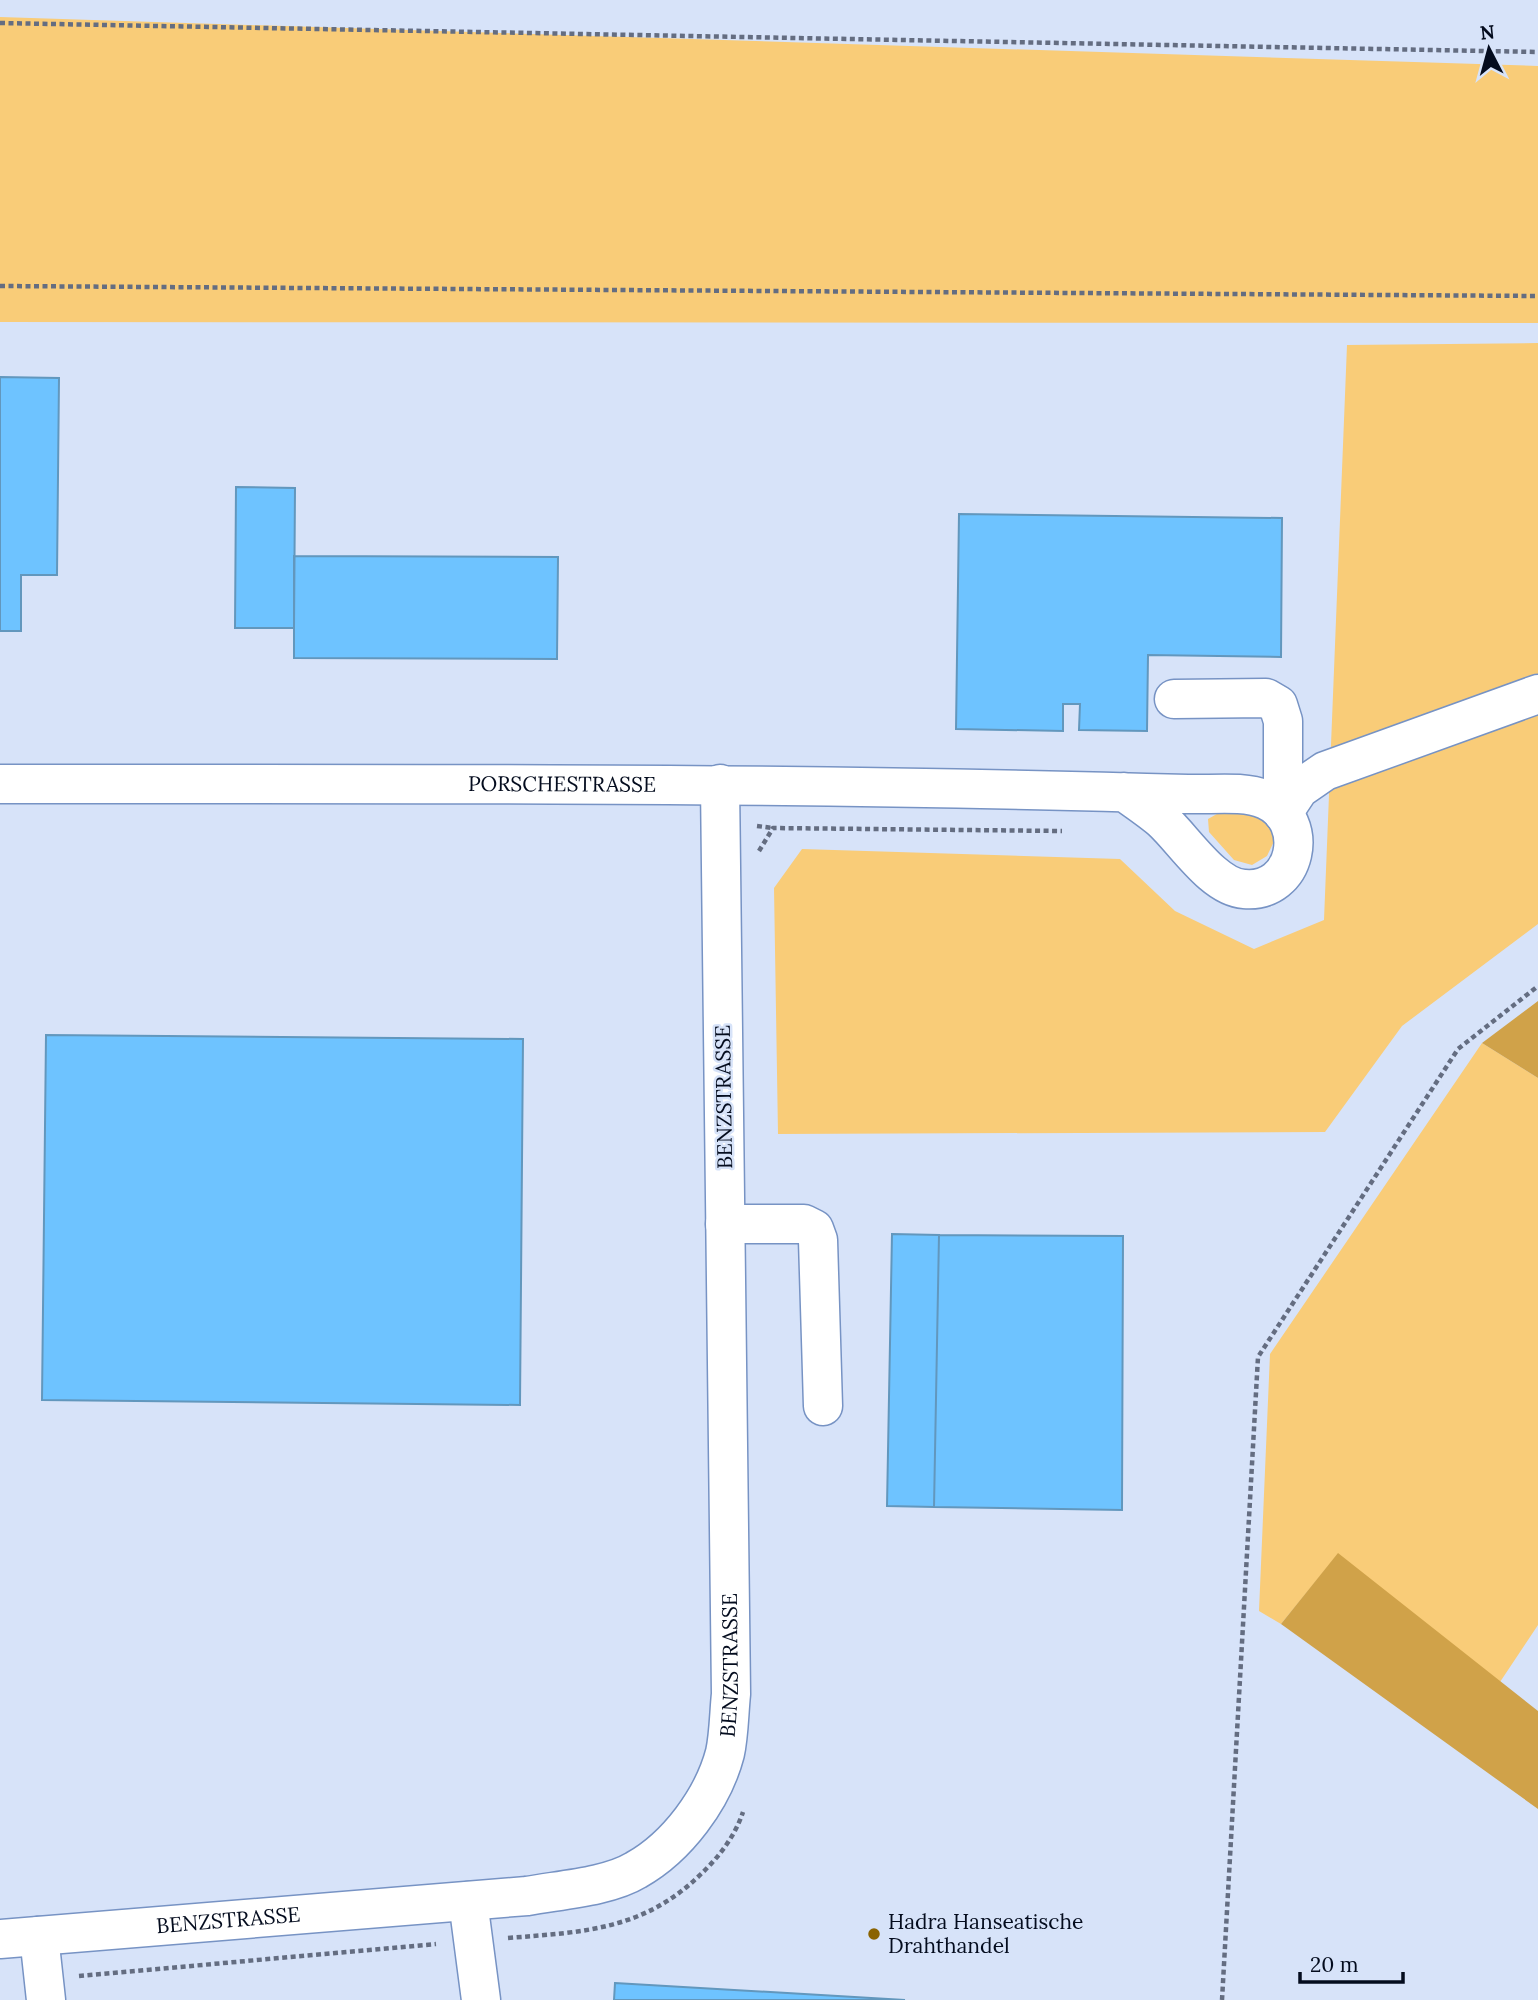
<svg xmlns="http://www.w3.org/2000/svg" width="1538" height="2000" font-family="Lora,serif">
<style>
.green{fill:#f9cc78}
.forest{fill:#d0a249}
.building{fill:#6ec3ff;stroke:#6297bd;stroke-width:2}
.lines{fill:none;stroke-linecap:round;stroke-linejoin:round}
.minor-casing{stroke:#7793c4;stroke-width:41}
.path{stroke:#646d81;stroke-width:4.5;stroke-dasharray:5 3.5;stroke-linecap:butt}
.minor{stroke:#fff;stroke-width:38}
.poi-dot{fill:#8a6301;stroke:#d7e3f9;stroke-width:2.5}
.labels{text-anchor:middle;stroke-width:5;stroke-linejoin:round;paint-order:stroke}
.street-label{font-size:21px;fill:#040c1e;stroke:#d7e3f9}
.poi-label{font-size:21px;fill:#040c1e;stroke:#d7e3f9;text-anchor:start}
</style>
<rect width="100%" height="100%" fill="#d7e3f9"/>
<!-- green -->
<path class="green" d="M0,17l1538,49v257l-1538,-1z
M1538,343v581l-136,102 -77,106 -547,2 -4,-246 28,-39 318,10 55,52 79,38 70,-29 23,-575z
M1224,810l34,4 19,21 -10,21 -15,9 -18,-5 -25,-28 -1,-13z
M1482,1043l56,35v547l-38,57 -162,-128 -57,70 -22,-13 11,-257z"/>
<!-- forest -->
<path class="forest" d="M1538,1001v77l-56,-35z
M1338,1553l200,158v98l-257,-185z"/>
<!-- building -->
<path class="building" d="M0,377l59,1 -2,197h-36v56h-21z
M236,487l59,1 -1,140h-59z
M959,514l323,4 -1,139 -133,-2 -1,76 -68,-1 1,-26h-17v27l-107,-2z
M294,556l264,1 -1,102 -263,-1z
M46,1035l477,4 -3,366 -478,-5z
M892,1234l47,1 -5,272 -47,-1z
M939,1235l184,1 -1,274 -188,-3z
M615,1983l290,17h-291z"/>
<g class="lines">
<!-- minor casing -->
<g class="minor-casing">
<g id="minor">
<path d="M1174,699l92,-1 12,7 5,16v92"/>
<path id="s1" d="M0,784c396,0 792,-2 1188,10 23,1 56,-4 78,6 46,21 31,94 -22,89 -31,-2 -60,-49 -82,-69 -12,-10 -25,-19 -38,-28"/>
<path d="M1283,813l16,-24 26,-18 213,-77"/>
<path d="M725,1224h79l10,5 4,11 5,166"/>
<path d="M468,1901l13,99"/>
<path d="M39,1936l7,64"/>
<path id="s2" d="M0,1939l527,-43c32,-6 81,-9 109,-26 41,-23 77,-71 89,-117 4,-18 4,-40 6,-59l-11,-910"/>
</g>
</g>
<!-- path -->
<path class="path" d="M0,23l1538,29
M0,286l1538,10
M757,826l16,2
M759,851l14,-23 289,3
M508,1938c76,-6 136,-8 193,-64 18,-17 34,-38 42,-62
M79,1976l357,-32
M1222,2000l36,-643 200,-308 80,-63"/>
<!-- minor -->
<use href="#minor" class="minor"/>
</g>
<!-- markers -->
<circle class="poi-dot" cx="874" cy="1934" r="7"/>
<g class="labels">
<!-- street labels -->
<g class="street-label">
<text dy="7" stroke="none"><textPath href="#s1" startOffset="562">PORSCHESTRASSE</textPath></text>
<text transform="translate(724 1097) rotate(-91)" y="7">BENZSTRASSE</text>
<text dy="7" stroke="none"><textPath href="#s2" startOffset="880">BENZSTRASSE</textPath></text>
<text dy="7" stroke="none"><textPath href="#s2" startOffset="229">BENZSTRASSE</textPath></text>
</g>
<!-- poi labels -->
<g class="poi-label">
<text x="888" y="1929">Hadra Hanseatische<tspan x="888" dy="24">Drahthandel</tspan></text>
</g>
</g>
<!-- north arrow -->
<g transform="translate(1489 49) rotate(354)" stroke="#d7e3f9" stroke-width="5" paint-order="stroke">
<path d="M0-5L12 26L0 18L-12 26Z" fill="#040c1e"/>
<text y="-10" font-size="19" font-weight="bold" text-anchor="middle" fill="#040c1e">N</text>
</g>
<!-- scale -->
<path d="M1300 1972v10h103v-10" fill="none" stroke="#040c1e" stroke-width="3.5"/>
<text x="1310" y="1972" font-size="21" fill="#040c1e" stroke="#d7e3f9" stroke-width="5" paint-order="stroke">20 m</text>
</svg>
